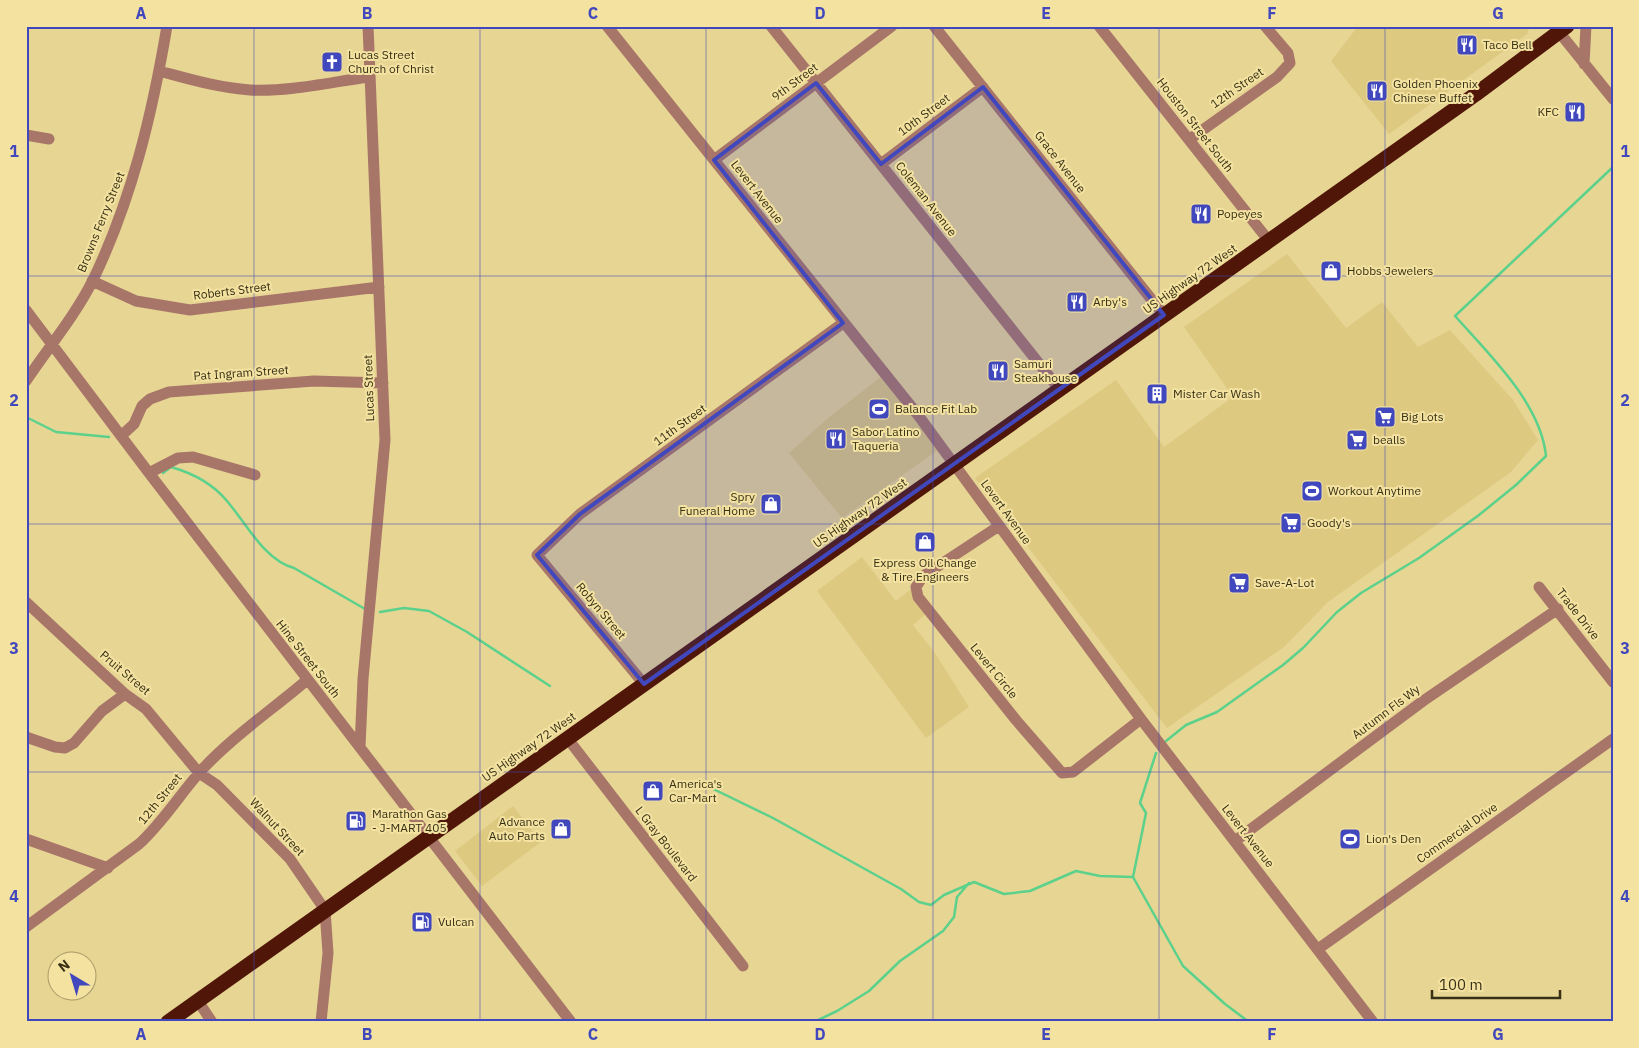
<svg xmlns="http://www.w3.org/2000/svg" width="1639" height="1048" font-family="'IBM Plex Sans',sans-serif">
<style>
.built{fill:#ddc980}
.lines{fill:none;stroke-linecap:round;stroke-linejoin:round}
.stream{stroke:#5bd18b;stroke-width:2.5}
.minor{stroke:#a87669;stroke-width:11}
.highway{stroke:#501709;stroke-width:15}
.marked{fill:#4147bc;fill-opacity:0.2;stroke:#4147bc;stroke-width:4;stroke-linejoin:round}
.grid{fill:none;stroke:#4147bc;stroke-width:1;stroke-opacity:0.55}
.labels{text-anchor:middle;stroke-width:4;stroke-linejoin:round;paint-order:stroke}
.poi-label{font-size:12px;fill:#373015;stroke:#f4e2a1;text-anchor:start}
.street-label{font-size:12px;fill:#373015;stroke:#f4e2a1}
.neatline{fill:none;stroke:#4147bc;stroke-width:2}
.grid-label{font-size:16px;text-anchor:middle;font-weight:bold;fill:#4147bc}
</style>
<rect width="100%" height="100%" fill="#e7d594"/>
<!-- built -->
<path class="built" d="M1358,26h172l-3,8 -138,100 -58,-73z
M1287,254l59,74 36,-26 36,45 32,-17 63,70 25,40 -27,32 -183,130 -44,45 -117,81 -192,-250 141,-98 48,67 69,-50 -49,-70z
M882,376l56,74 -96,68 -53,-65 38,-34z
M862,557l34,44 15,-12 18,22 -16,14 22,28 34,54 -43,31 -109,-147z
M513,806l28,36 -59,44 -27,-35z"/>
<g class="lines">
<!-- stream -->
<path class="stream" d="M26,417l30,15 53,5
M163,473l8,-6c21,6 42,17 56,34 19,22 38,60 67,67l71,41
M380,612l24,-4 25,3 38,21 83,54
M1166,741l20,-16 31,-13 66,-47 20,-17 34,-36 24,-19 58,-35 60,-43 37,-30 30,-29c-5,-52 -56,-101 -91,-140l158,-149
M1156,753l-16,50 6,10 -13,64 50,89 42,38 24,18
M703,784l70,34 128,71 18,13 12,3 13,-10 30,-13 30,12 26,-3 46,-20 24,5 33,1
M814,1022l23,-11 32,-20 31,-30 43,-30 11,-14 3,-20 12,-14"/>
<!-- minor -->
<path class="minor" d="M607,26l311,389 223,304 232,303
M771,26l289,364
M934,26l230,289
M1099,26l170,215
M1559,32l54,67
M1584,64l2,-38
M159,71c30,8 60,17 91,19 39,2 81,-8 119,-13
M26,135l23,4
M1190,139l87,-62 13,-14 -2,-10 -23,-27
M714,160l178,-134
M881,164l102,-77
M92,281l44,20 54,9 189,-23
M26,310l123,163 422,549
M26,381c22,-33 49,-65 67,-101 39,-81 59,-165 74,-254
M121,436l13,-12 8,-18 8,-7 19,-7 145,-11 69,2
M149,473l29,-15 15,-1 62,18
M999,526l-76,50 -7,11 2,10 98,123 46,53 11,-1 68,-53
M1539,587l74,95
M26,602l99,92 21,15 53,64 18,12 73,74 35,51 3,43 -7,69
M644,684l-107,-129 43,-41 263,-191
M26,737l29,10 10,1 9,-5 28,-32 23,-17
M568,739l175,227
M360,747l3,-68 22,-239 -17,-414
M26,839l82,29
M1235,841l188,-140 135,-92
M26,927l113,-83c23,-21 39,-47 60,-71 30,-34 73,-63 108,-93
M1318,949l295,-210
M198,1001l14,21"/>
<!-- highway -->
<path class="highway" d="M168,1022l1308,-928 91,-68"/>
</g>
<!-- marked area -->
<path class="marked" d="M816,83l65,81 102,-77 181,228 -520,369 -107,-129 43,-41 263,-191 -129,-163z"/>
<!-- grid -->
<path class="grid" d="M254,26v996M480,26v996M706,26v996M933,26v996M1159,26v996M1385,26v996M26,276h1587M26,524h1587M26,772h1587"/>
<!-- icons -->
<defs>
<g id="restaurant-square" transform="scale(1.125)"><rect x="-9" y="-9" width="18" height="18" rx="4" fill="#4147bc" stroke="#f4e2a1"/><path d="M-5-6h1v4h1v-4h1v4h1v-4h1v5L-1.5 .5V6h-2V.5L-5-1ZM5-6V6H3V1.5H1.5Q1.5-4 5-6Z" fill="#fff"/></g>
<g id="church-square" transform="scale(1.125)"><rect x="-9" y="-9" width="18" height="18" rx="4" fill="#4147bc" stroke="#f4e2a1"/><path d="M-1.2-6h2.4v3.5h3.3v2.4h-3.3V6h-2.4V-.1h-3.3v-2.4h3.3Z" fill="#fff"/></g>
<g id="shop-square" transform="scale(1.125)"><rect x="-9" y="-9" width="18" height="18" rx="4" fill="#4147bc" stroke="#f4e2a1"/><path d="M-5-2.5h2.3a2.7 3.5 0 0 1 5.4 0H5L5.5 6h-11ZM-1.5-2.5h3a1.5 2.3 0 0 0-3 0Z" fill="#fff"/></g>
<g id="building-square" transform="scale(1.125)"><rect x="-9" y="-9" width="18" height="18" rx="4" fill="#4147bc" stroke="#f4e2a1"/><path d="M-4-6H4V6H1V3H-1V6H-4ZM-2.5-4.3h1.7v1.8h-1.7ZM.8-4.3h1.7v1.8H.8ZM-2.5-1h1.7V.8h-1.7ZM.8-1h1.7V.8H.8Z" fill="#fff"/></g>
<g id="stadium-square" transform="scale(1.125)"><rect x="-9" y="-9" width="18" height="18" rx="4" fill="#4147bc" stroke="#f4e2a1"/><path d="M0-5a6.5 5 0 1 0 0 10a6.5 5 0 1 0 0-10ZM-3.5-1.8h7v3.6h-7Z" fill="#fff"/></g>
<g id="supermarket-square" transform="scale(1.125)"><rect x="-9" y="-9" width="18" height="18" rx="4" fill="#4147bc" stroke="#f4e2a1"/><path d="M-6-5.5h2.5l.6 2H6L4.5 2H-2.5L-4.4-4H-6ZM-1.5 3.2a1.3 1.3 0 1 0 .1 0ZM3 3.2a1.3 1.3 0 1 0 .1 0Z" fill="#fff"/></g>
<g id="fuel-square" transform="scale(1.125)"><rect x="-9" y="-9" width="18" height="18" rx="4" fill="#4147bc" stroke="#f4e2a1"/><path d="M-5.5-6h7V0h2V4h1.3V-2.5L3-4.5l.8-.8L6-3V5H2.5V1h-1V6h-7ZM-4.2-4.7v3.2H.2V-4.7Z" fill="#fff"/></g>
</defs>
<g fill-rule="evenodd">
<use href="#restaurant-square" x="1467" y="45"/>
<use href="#church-square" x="332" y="62"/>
<use href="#restaurant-square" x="1377" y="91"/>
<use href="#restaurant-square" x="1575" y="112"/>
<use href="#restaurant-square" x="1201" y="214"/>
<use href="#shop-square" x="1331" y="271"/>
<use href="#restaurant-square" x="1077" y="302"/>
<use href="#restaurant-square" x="998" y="371"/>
<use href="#building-square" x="1157" y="394"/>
<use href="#stadium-square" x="879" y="409"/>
<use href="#supermarket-square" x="1385" y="417"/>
<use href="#restaurant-square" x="836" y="439"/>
<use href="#supermarket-square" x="1357" y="440"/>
<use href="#stadium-square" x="1312" y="491"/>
<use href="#shop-square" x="771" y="504"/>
<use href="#supermarket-square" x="1291" y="523"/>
<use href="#shop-square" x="925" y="542"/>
<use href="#supermarket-square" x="1239" y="583"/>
<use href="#shop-square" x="653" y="791"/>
<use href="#fuel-square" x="356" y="821"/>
<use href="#shop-square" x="561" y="829"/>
<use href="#stadium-square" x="1350" y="839"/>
<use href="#fuel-square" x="422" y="922"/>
</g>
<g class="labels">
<!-- poi labels -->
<g class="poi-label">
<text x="1483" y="49">Taco Bell</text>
<text x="348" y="59">Lucas Street<tspan x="348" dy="14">Church of Christ</tspan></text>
<text x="1393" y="88">Golden Phoenix<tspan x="1393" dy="14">Chinese Buffet</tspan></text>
<text x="1559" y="116" text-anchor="end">KFC</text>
<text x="1217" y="218">Popeyes</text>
<text x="1347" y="275">Hobbs Jewelers</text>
<text x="1093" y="306">Arby's</text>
<text x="1014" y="368">Samuri<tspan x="1014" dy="14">Steakhouse</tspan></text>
<text x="1173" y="398">Mister Car Wash</text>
<text x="895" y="413">Balance Fit Lab</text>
<text x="1401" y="421">Big Lots</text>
<text x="852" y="436">Sabor Latino<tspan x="852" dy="14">Taqueria</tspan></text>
<text x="1373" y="444">bealls</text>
<text x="1328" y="495">Workout Anytime</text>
<text x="755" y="501" text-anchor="end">Spry<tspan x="755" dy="14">Funeral Home</tspan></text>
<text x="1307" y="527">Goody's</text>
<text x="925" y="567" text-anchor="middle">Express Oil Change<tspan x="925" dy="14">&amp; Tire Engineers</tspan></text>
<text x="1255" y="587">Save-A-Lot</text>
<text x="669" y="788">America's<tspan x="669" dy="14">Car-Mart</tspan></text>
<text x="372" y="818">Marathon Gas<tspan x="372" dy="14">- J-MART 405</tspan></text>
<text x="545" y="826" text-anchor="end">Advance<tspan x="545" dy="14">Auto Parts</tspan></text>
<text x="1366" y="843">Lion's Den</text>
<text x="438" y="926">Vulcan</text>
</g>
<!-- street labels -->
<g class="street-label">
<text transform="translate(795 82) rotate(-37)" y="4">9th Street</text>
<text transform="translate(1237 88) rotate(-35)" y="4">12th Street</text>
<text transform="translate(924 115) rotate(-37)" y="4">10th Street</text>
<text transform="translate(1195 125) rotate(52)" y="4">Houston Street South</text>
<text transform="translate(1060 162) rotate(52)" y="4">Grace Avenue</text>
<text transform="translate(757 192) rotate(52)" y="4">Levert Avenue</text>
<text transform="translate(926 199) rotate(52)" y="4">Coleman Avenue</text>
<text transform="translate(101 222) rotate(-68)" y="4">Browns Ferry Street</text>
<text transform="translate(1190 279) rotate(-35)" y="4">US Highway 72 West</text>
<text transform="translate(232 291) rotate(-7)" y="4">Roberts Street</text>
<text transform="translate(241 373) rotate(-4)" y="4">Pat Ingram Street</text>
<text transform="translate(369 388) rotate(-92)" y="4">Lucas Street</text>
<text transform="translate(680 425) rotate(-36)" y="4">11th Street</text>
<text transform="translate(1006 512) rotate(54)" y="4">Levert Avenue</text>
<text transform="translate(860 513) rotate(-35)" y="4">US Highway 72 West</text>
<text transform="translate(601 611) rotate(50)" y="4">Robyn Street</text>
<text transform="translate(1578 614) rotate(52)" y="4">Trade Drive</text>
<text transform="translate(308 659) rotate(52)" y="4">Hine Street South</text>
<text transform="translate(994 671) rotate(51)" y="4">Levert Circle</text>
<text transform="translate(125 673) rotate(40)" y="4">Pruit Street</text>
<text transform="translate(1386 712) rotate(-37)" y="4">Autumn Fls Wy</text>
<text transform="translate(529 747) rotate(-35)" y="4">US Highway 72 West</text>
<text transform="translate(160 799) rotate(-51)" y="4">12th Street</text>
<text transform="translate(277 827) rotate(47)" y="4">Walnut Street</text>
<text transform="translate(1457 833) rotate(-35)" y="4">Commercial Drive</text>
<text transform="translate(1248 836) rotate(52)" y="4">Levert Avenue</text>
<text transform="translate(666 844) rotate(52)" y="4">L Gray Boulevard</text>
</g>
</g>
<!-- border -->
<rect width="1639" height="1048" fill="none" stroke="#f4e2a1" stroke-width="55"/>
<!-- north arrow -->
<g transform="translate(72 976) rotate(322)"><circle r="24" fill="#f4e2a1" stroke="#a89b69"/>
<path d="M0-4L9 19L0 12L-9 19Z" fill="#4147bc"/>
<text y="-8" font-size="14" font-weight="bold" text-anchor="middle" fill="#373015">N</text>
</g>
<!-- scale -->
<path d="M1432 990v8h128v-8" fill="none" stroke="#373015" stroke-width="2.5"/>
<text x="1439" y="990" font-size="15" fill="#373015" stroke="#f4e2a1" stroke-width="4" paint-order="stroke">100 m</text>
<rect x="28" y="28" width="1584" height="992" class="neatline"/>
<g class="grid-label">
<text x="141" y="19">A</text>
<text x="367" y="19">B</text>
<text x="593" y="19">C</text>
<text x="820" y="19">D</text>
<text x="1046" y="19">E</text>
<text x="1272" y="19">F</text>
<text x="1498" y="19">G</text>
<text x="14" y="157">1</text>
<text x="1625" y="157">1</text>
<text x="14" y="406">2</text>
<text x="1625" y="406">2</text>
<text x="14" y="654">3</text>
<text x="1625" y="654">3</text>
<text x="14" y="902">4</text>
<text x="1625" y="902">4</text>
<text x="141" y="1040">A</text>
<text x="367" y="1040">B</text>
<text x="593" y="1040">C</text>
<text x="820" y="1040">D</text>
<text x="1046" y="1040">E</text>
<text x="1272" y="1040">F</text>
<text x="1498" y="1040">G</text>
</g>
</svg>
